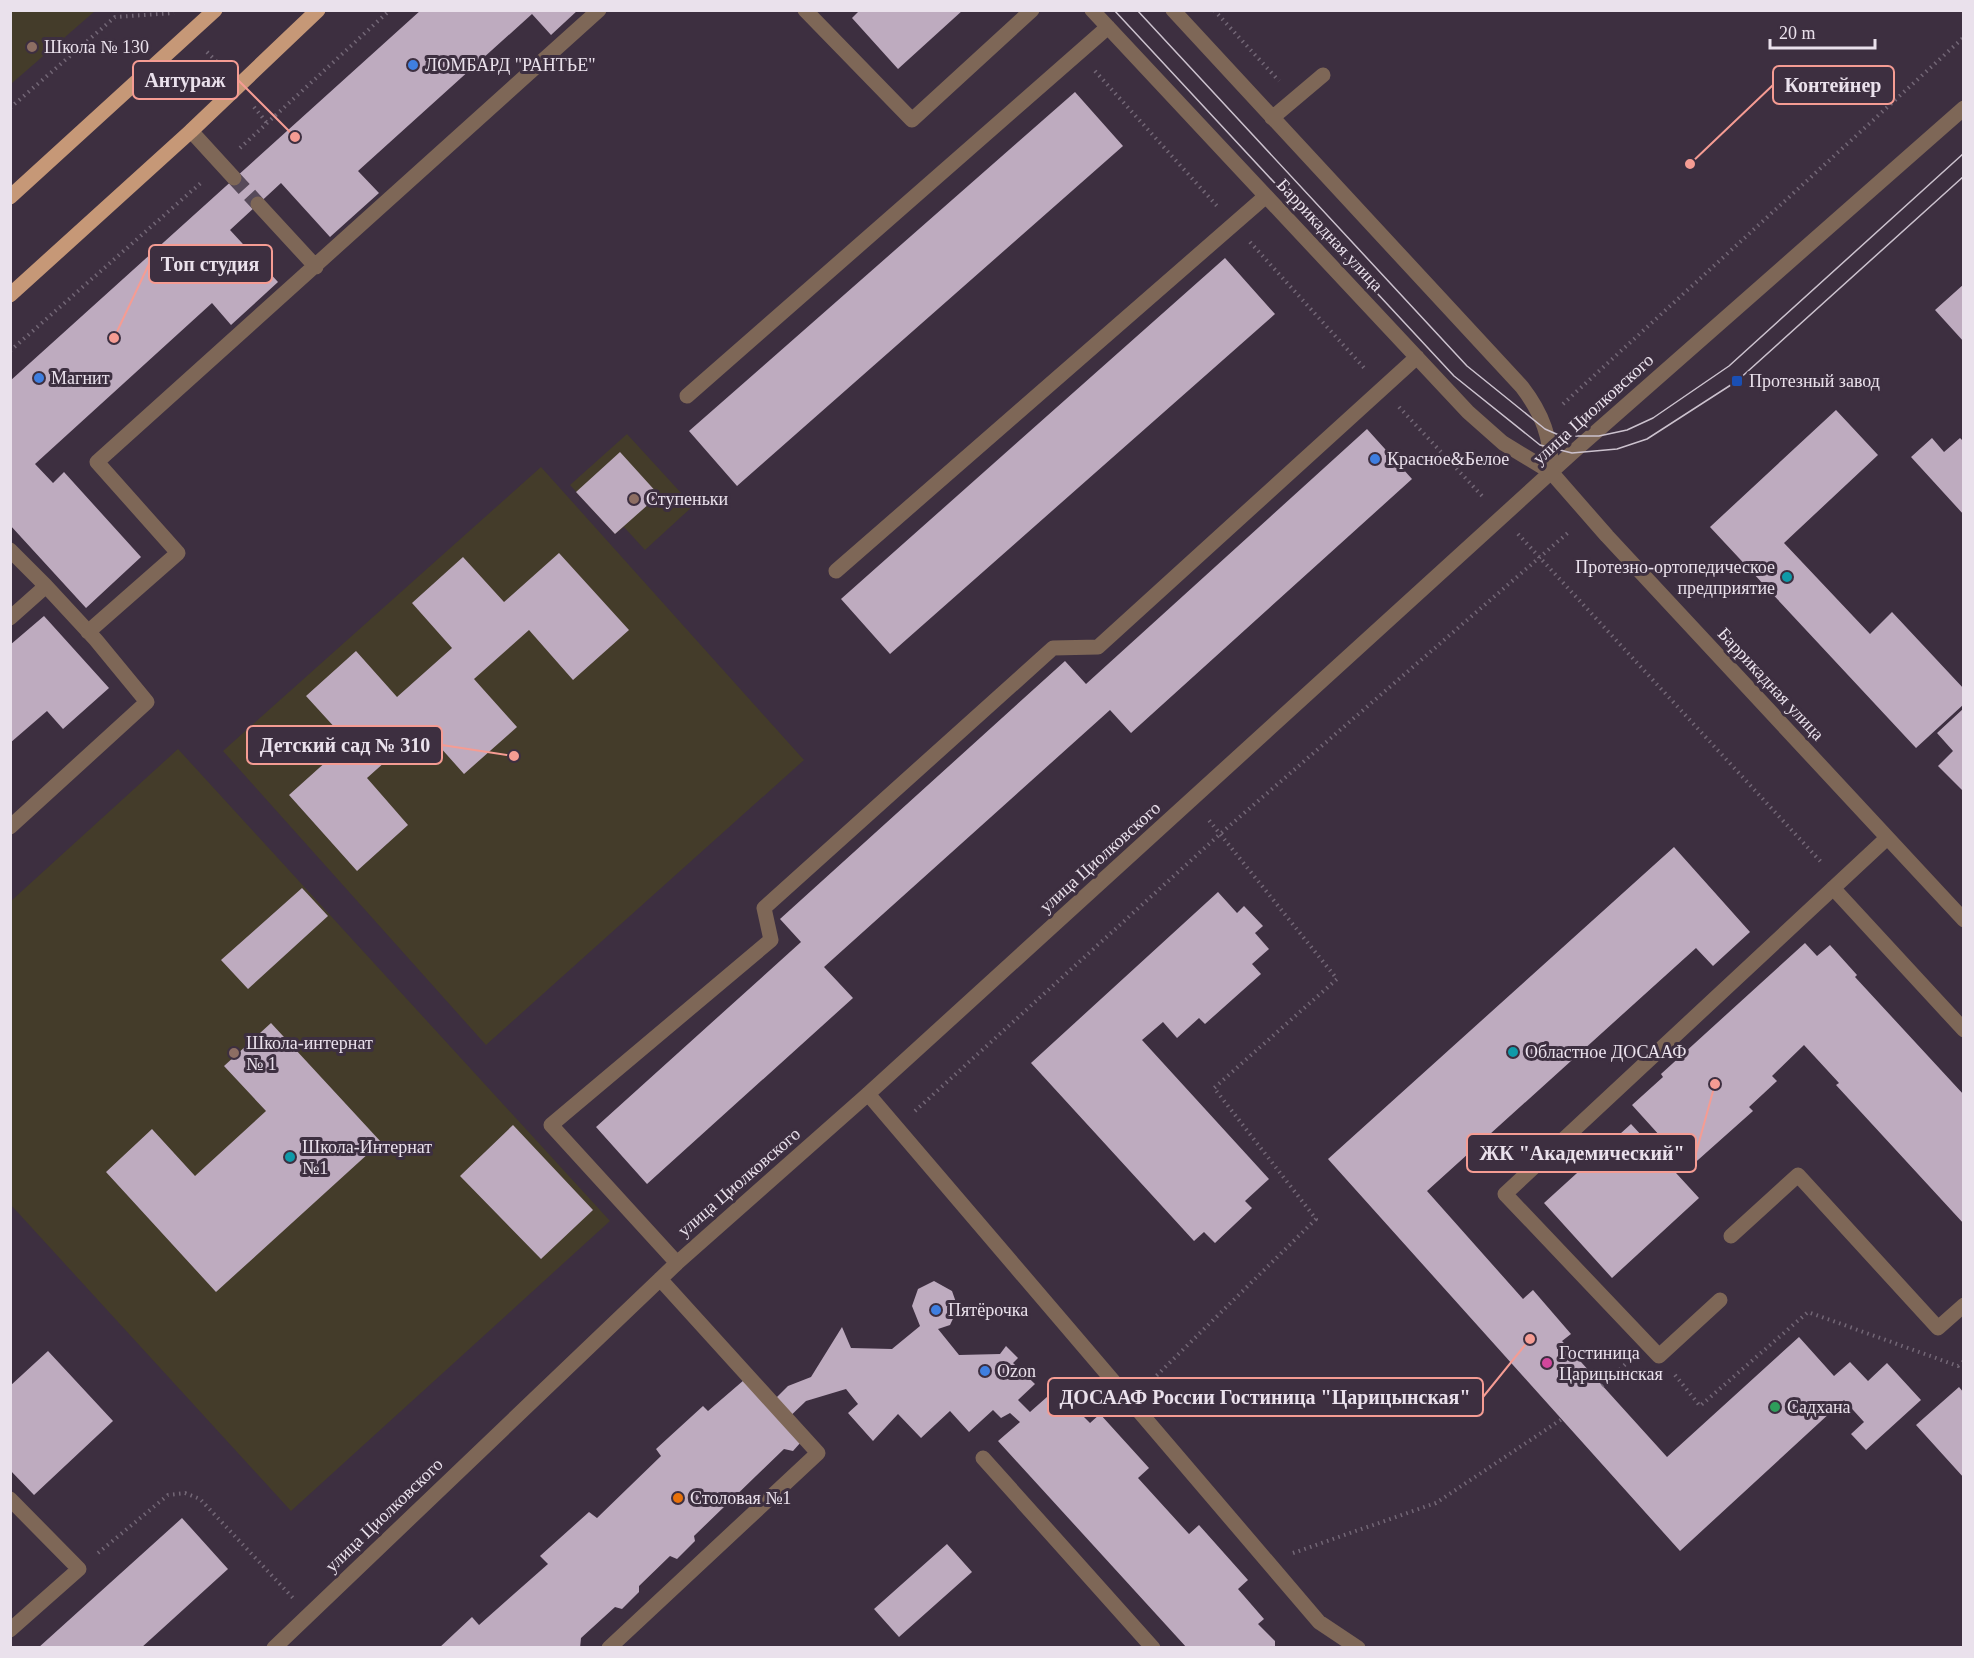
<svg xmlns="http://www.w3.org/2000/svg" width="1974" height="1658" font-family="Georgia,serif">
<style>
.education{fill:#443c2a}
.building{fill:#beabbf}
.lines{fill:none;stroke-linecap:round;stroke-linejoin:round}
.minor-tunnel{stroke:#574a5a;stroke-width:15;stroke-dasharray:15 8;stroke-linecap:butt}
.path{stroke:#736776;stroke-width:4;stroke-dasharray:1.5 4.5;stroke-linecap:butt}
.minor{stroke:#7e6757;stroke-width:15}
.major{stroke:#c69877;stroke-width:15}
.tram{stroke:#ccc2ce;stroke-width:1.5}
.education-dot{fill:#8d6e63;stroke:#3d2f40;stroke-width:2}
.shop-dot{fill:#3f7fe0;stroke:#3d2f40;stroke-width:2}
.transit-dot{fill:#1a4fb4;stroke:#3d2f40;stroke-width:2}
.culture-dot{fill:#0f9aa8;stroke:#3d2f40;stroke-width:2}
.hotel-dot{fill:#d1479c;stroke:#3d2f40;stroke-width:2}
.leisure-dot{fill:#2e9e5b;stroke:#3d2f40;stroke-width:2}
.food-dot{fill:#e8710a;stroke:#3d2f40;stroke-width:2}
.labels{text-anchor:middle;stroke-width:6;stroke-linejoin:round;paint-order:stroke}
.poi-label{font-size:18px;fill:#eae1ec;stroke:#3d2f40;text-anchor:start}
.street-label{font-size:18px;fill:#eae1ec;stroke:#3d2f40}
.leader{fill:none;stroke:#f59c93;stroke-width:2}
.callout-dot{fill:#f59c93;stroke:#3d2f40;stroke-width:2}
.callout{fill:#3d2f40;stroke:#f59c93;stroke-width:2}
.callout-label{font-size:20px;text-anchor:middle;font-weight:bold;fill:#eae1ec}
</style>
<rect width="100%" height="100%" fill="#3d2f40"/>
<!-- education -->
<path class="education" d="M11,10h84v1l-84,73z
M627,434l66,72 -48,44 -21,-23 -9,7 -45,-49z
M541,467l263,293 -318,285 -263,-294z
M178,749l432,472 -319,290 -280,-306v-304z"/>
<!-- building -->
<path class="building" d="M421,10h157l-27,25 -19,-21 -174,157 21,22 -49,44 -49,-54 -51,47 48,52 -47,43 -19,-22 -177,161 18,19 11,-11 77,85 -55,51 -76,-83v-144z
M860,10h103l-65,59 -46,-51z
M1075,92l48,54 -386,340 -48,-55z
M1225,258l50,56 -385,340 -49,-55z
M1964,284v58l-29,-32z
M1836,410l42,45 -94,88 86,91 22,-22 72,77v15l-48,44 -206,-221z
M1367,429l45,50 -281,254 -21,-23 -286,257 29,31 -206,186 -51,-57 205,-185 -21,-23 285,-258 21,23z
M1932,438l12,14 16,-14 4,4v73l-53,-58z
M620,452l39,43 -44,39 -39,-42z
M559,553l70,77 -56,50 -44,-50 -55,49 43,48 -53,47 -41,-46 -56,50 41,47 -51,46 -68,-76 59,-53 -42,-46 50,-45 41,46 55,-49 -40,-45 51,-46 41,45z
M44,616l65,72 -46,41 -16,-18 -37,32v-98z
M1964,708v84l-26,-26 15,-15 -16,-18z
M1674,847l76,85 -37,34 -17,-18 -269,243 96,108 10,-9 38,44 -9,7 105,116 132,-120 35,39 16,-14 18,19 19,-18 34,37 -55,50 -15,-16 13,-12 -20,-22 -164,151 -352,-392z
M302,888l26,28 -80,73 -27,-29z
M1218,892l19,21 7,-7 19,20 -8,7 14,16 -17,15 9,10 -56,50 -6,-6 -22,20 -14,-16 -21,18 127,139 -24,22 7,7 -37,35 -11,-11 -10,9 -163,-178z
M1805,943l12,13 13,-11 27,30 -2,2 109,118v129l-128,-139 3,-2 -35,-38 -32,31 5,5 -28,26 4,4 -64,57 -57,-63 31,-28 -2,-3z
M271,1023l110,119 -165,150 -110,-120 46,-43 43,47 71,-65 -42,-45z
M1631,1124l68,74 -87,80 -68,-75z
M513,1125l80,85 -52,49 -81,-83z
M934,1281l18,10 6,17 -8,17 -12,4 21,26 41,-1 6,-8 12,12 -5,5 22,21 -17,16 12,12 26,-23 34,34 10,-9 49,54 -11,10 51,56 10,-9 49,55 -10,9 26,30 -6,5 17,17v7h-88l-189,-207 22,-19 -10,-9 -9,5 -8,-8 -24,22 -19,-21 -29,27 -23,-24 -25,27 -25,-28 10,-9 -12,-15 -40,12 -23,22 18,19 -8,9 -9,-2 -90,87 1,5 -18,18 -7,-3 -31,30v6l-17,17 -7,-2 -34,31 -1,10h-141l33,-31 7,8 69,-61 -8,-8 49,-44 8,6 64,-62 -5,-7 47,-43 5,5 36,-31 24,26 20,-20 23,-9 31,-50 9,21 41,1 28,-23 -8,-20 6,-17z
M48,1351l65,70 -79,74 -24,-25v-84z
M1959,1387l5,6v85l-48,-53z
M182,1518l46,51 -87,79h-103z
M947,1544l25,28 -73,65 -25,-28z"/>
<g class="lines">
<!-- minor-tunnel -->
<path class="minor-tunnel" d="M234,178l24,26"/>
<!-- path -->
<path class="path" d="M1214,10l65,71
M207,52l14,14
M1095,71l122,135
M254,107l13,16
M10,108l105,-91 59,-4
M240,148l150,-138
M1250,242l116,128
M10,351l193,-170
M1563,404l401,-367
M1399,407l85,91
M1518,534l304,329
M915,1111l305,-277 350,-303
M1675,1375l25,31 108,-94 150,54 6,-5
M1148,1384l168,-165 -102,-131 123,-109 -129,-160
M1602,1386l28,-26
M98,1553l70,-58 17,-2 15,6 93,99
M1293,1553l143,-50 126,-84"/>
<!-- minor -->
<path class="minor" d="M805,10l107,110 120,-110
M1092,10l376,402 35,31 48,29 56,64 357,384
M1173,10l349,377c20,26 30,52 29,85
M1272,118l51,-43
M191,131l43,47
M258,204l58,63
M687,396l421,-369
M10,550l36,36
M836,571l430,-375
M10,618l36,-32 50,54 51,62 -137,125
M88,632l90,-79 -81,-91 502,-452
M1833,888l131,142
M868,1094l451,528 39,26
M1731,1236l67,-61 140,153 26,-23
M677,1263l-126,-138 220,-185 -7,-32 289,-260 45,-1 319,-290
M1720,1300l-61,56 -154,-162 382,-356
M983,1458l170,190
M10,1499l69,70 -69,61
M274,1648l403,-385 191,-169 704,-641 392,-345
M609,1648l209,-195 -158,-174"/>
<!-- major -->
<path class="major" d="M10,197l205,-187
M10,295l181,-164 127,-121"/>
<!-- tram -->
<path class="tram" d="M1114,10l340,366 86,69 32,8 45,-4 30,-10 90,-58 227,-205
M1137,10l330,356 78,63 16,7h38l28,-6 26,-12 76,-52 235,-213"/>
</g>
<!-- markers -->
<g class="education-dot">
<circle cx="32" cy="47" r="6"/>
<circle cx="634" cy="499" r="6"/>
<circle cx="234" cy="1053" r="6"/>
</g>
<g class="shop-dot">
<circle cx="413" cy="65" r="6"/>
<circle cx="39" cy="378" r="6"/>
<circle cx="1375" cy="459" r="6"/>
<circle cx="936" cy="1310" r="6"/>
<circle cx="985" cy="1371" r="6"/>
</g>
<rect class="transit-dot" x="1731" y="375" width="12" height="12" rx="3"/>
<g class="culture-dot">
<circle cx="1787" cy="577" r="6"/>
<circle cx="1513" cy="1052" r="6"/>
<circle cx="290" cy="1157" r="6"/>
</g>
<circle class="hotel-dot" cx="1547" cy="1363" r="6"/>
<circle class="leisure-dot" cx="1775" cy="1407" r="6"/>
<circle class="food-dot" cx="678" cy="1498" r="6"/>
<g class="labels">
<!-- poi labels -->
<g class="poi-label">
<text x="44" y="53">Школа № 130</text>
<text x="425" y="71">ЛОМБАРД "РАНТЬЕ"</text>
<text x="51" y="384">Магнит</text>
<text x="1749" y="387">Протезный завод</text>
<text x="1387" y="465">Красное&amp;Белое</text>
<text x="646" y="505">Ступеньки</text>
<text x="1775" y="573" text-anchor="end">Протезно-ортопедическое<tspan x="1775" dy="21">предприятие</tspan></text>
<text x="246" y="1049">Школа-интернат<tspan x="246" dy="21">№ 1</tspan></text>
<text x="1525" y="1058">Областное ДОСААФ</text>
<text x="302" y="1153">Школа-Интернат<tspan x="302" dy="21">№1</tspan></text>
<text x="948" y="1316">Пятёрочка</text>
<text x="1559" y="1359">Гостиница<tspan x="1559" dy="21">Царицынская</tspan></text>
<text x="997" y="1377">Ozon</text>
<text x="1787" y="1413">Садхана</text>
<text x="690" y="1504">Столовая №1</text>
</g>
<!-- street labels -->
<g class="street-label">
<text transform="translate(1330 235) rotate(47)" y="6">Баррикадная улица</text>
<text transform="translate(1593 409) rotate(-42)" y="6">улица Циолковского</text>
<text transform="translate(1771 684) rotate(47)" y="6">Баррикадная улица</text>
<text transform="translate(1100 857) rotate(-42)" y="6">улица Циолковского</text>
<text transform="translate(739 1182) rotate(-41)" y="6">улица Циолковского</text>
<text transform="translate(384 1515) rotate(-44)" y="6">улица Циолковского</text>
</g>
</g>
<!-- callouts -->
<path class="leader" d="M295 137L238 80M1690 164L1773 85M114 338L149 264M514 756L442 745M1715 1084L1696 1153M1530 1339L1483 1397"/>
<g class="callout-dot">
<circle cx="295" cy="137" r="6"/>
<circle cx="1690" cy="164" r="6"/>
<circle cx="114" cy="338" r="6"/>
<circle cx="514" cy="756" r="6"/>
<circle cx="1715" cy="1084" r="6"/>
<circle cx="1530" cy="1339" r="6"/>
</g>
<g class="callout">
<rect x="133" y="61" width="105" height="38" rx="6"/>
<rect x="1773" y="66" width="121" height="38" rx="6"/>
<rect x="149" y="245" width="123" height="38" rx="6"/>
<rect x="247" y="726" width="195" height="38" rx="6"/>
<rect x="1467" y="1134" width="229" height="38" rx="6"/>
<rect x="1048" y="1378" width="435" height="38" rx="6"/>
</g>
<g class="callout-label">
<text x="185" y="87">Антураж</text>
<text x="1833" y="92">Контейнер</text>
<text x="210" y="271">Топ студия</text>
<text x="345" y="752">Детский сад № 310</text>
<text x="1582" y="1160">ЖК "Академический"</text>
<text x="1265" y="1404">ДОСААФ России Гостиница "Царицынская"</text>
</g>
<!-- border -->
<rect width="1974" height="1658" fill="none" stroke="#eae1ec" stroke-width="24"/>
<!-- scale -->
<path d="M1770 39v9h105v-9" fill="none" stroke="#eae1ec" stroke-width="3"/>
<text x="1779" y="39" font-size="18" fill="#eae1ec" stroke="#3d2f40" stroke-width="4.5" paint-order="stroke">20 m</text>
</svg>
